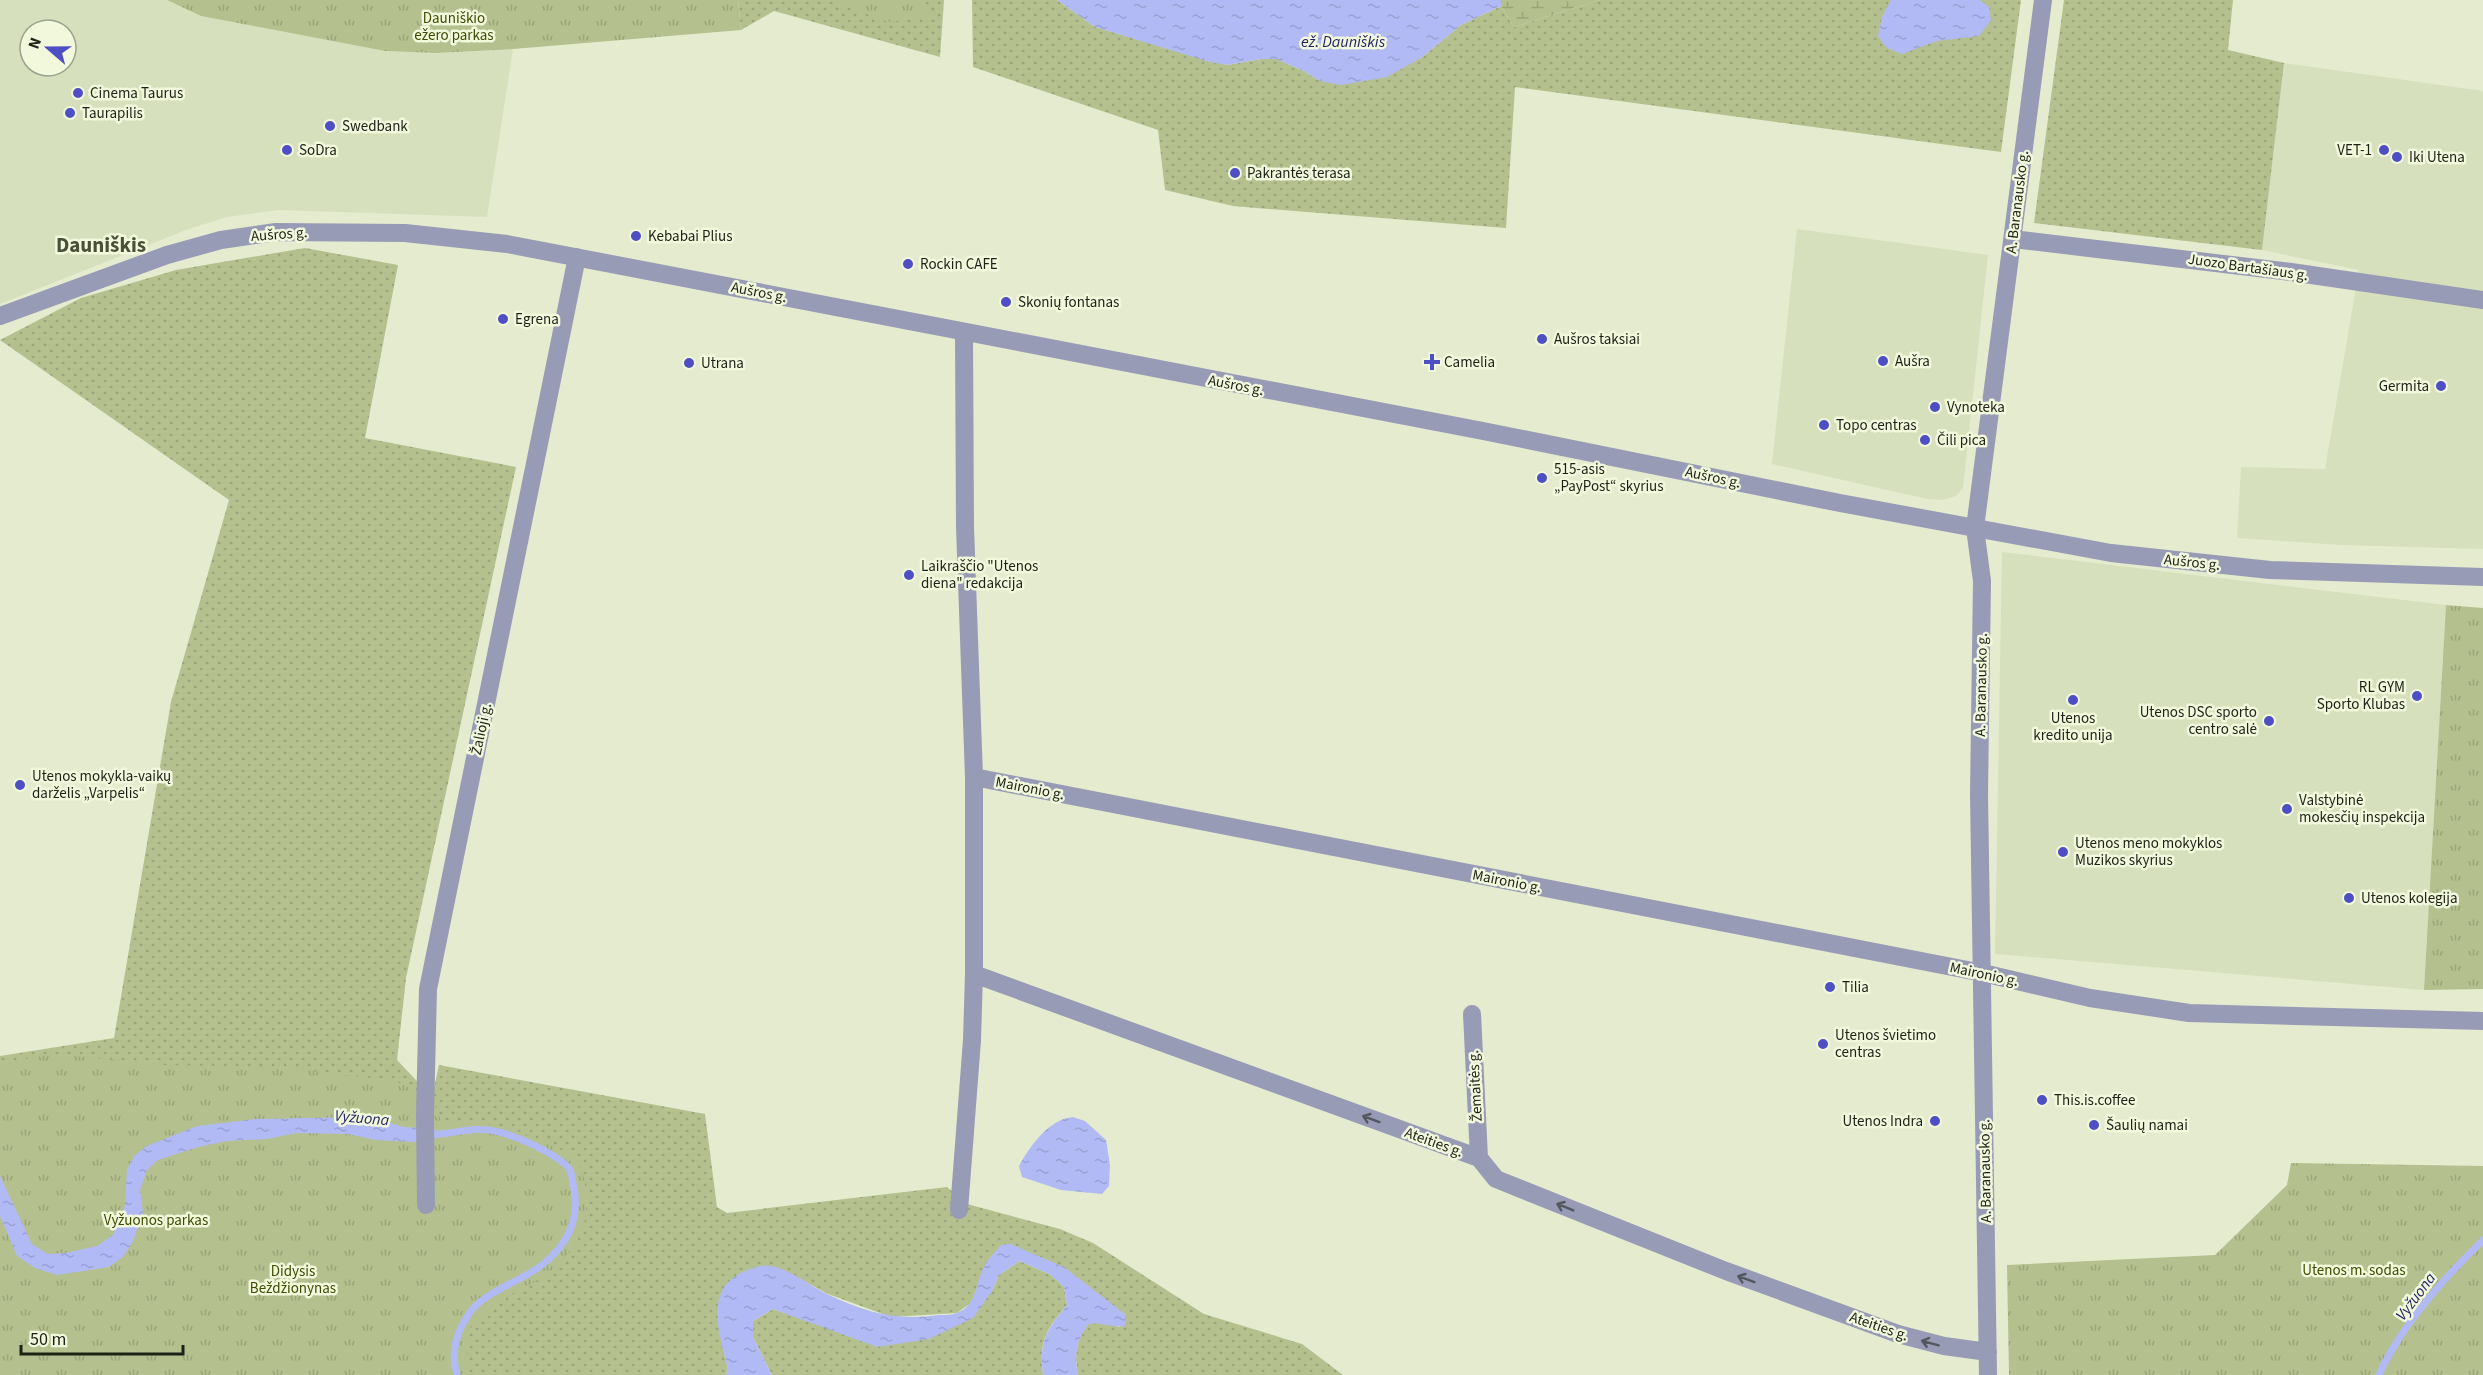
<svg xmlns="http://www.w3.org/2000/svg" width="2483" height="1375" font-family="'Source Sans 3',sans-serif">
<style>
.built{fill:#d7e0bd;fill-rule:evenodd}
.grass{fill:url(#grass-dots)}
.wetland{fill:url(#wetland-marsh)}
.park{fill:url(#park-tufts)}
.water{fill:url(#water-ripples)}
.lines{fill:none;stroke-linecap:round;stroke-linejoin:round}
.stream{stroke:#b2baf6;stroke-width:7}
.minor{stroke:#979bb5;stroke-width:18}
.oneway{stroke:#54585e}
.poi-dot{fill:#4e4ec5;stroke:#f1f8dc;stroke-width:2}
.labels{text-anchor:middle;stroke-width:5;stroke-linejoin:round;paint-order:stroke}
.park-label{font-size:15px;fill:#3f4b00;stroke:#f1f8dc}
.poi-label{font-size:15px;fill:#1e2117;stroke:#f1f8dc;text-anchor:start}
.street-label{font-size:15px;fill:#1e2117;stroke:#f1f8dc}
.water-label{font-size:16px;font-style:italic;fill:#211f62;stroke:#f1f8dc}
.district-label{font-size:21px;font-weight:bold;fill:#4a5038;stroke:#f1f8dc}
</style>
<defs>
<pattern id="grass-dots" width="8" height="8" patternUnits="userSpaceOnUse" patternTransform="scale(1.5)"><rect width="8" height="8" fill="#b4c08e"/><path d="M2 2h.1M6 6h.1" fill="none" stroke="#9aa57a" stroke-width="1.8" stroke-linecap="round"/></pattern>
<pattern id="wetland-marsh" width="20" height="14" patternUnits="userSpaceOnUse" patternTransform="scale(1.5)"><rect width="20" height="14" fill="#b4c08e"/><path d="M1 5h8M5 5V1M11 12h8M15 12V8" fill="none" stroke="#9aa57a"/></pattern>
<pattern id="park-tufts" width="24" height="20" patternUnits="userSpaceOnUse" patternTransform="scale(1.5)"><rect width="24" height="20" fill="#b4c08e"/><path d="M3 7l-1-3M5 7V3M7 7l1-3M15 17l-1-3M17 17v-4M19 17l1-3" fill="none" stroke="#9aa57a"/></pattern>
<pattern id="water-ripples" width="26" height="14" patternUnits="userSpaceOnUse" patternTransform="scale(1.5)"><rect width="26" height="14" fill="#b2baf6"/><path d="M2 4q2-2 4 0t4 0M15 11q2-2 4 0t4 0" fill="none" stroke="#99a0d2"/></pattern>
</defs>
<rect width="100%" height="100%" fill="#e4ebcf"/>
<!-- built -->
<path class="built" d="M0,0h167l34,16 184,35 51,2 77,-4 -26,168 -209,-7 -51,7 -41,13 -186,74zM30,30h36v36h-36z
M2284,63l199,28v458l-142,-4 -104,-7 4,-71 84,2 34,-199 -97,-20z
M1797,229l191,26 -25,233 -7,8 -13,4 -16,-1 -155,-35z
M2002,552l444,53 -22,385 -429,-36z"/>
<!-- grass -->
<path class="grass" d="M738,0h206l-4,57 -166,-46 -33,19z
M972,0h85l38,27 132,38 34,-6h15l28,12 16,10 101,-23 40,-33 40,-19 13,21 86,-27h421l-20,152 -486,-65 -9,141 -273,-22 -68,-16 -7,-60 -185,-63z
M2064,0h169l-5,50 56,13 -22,187 -228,-27z
M305,248l93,17 -33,173 151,29 -110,511 -9,82 35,37 7,-32 266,49 12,93 10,6 220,-26 20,17 93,25 33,14 111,71 98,30 41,31h-265c-4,-21 -2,-35 11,-52h15l16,4 6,-12 -115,-71 -27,23 -12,35 -15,11 -66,4 -63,-23 -39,-21 -66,75 5,21 -2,6h-726v-319l114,-18 57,-336 58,-202 -229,-160 81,-42 95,-28z
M1020,1261l31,14 13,12 3,18c-22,26 -28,36 -24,70h-271l-19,-38v-16l20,-12 36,12 120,18 63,-48 7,-16z"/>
<!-- wetland -->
<path class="wetland" d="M1501,0h99l-86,27 -13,-21z"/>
<!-- park -->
<path class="park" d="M167,0h571l3,30 -228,19 -77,4 -51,-2 -184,-35z
M830,0h91l14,17 -48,5z
M2446,605l37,3v381l-59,1z
M56,1054l106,11 117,2 116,14 37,17 9,23c46,1 73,5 114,26 6,3 16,7 20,12 9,11 10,25 12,38 2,25 -11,52 -30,69 -25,23 -61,29 -82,56 -13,16 -8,34 -7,53h-468v-312z
M2291,1163l192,3v209h-474l-2,-110 208,-10 72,-70z"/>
<!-- water -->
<path class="water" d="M1057,0h444v6l-40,19 -40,33 -34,19 -46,8 -21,-4 -16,-10 -28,-12h-15l-34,6 -17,-3 -115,-35z
M1891,0h89l9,7 2,13 -12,16 -42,5 -35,13 -15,-6 -9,-12 4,-19z
M359,1117l18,2 27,8 31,2 -1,14 -58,-3 -28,-6 -51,-1 -30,6 -40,2 -29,6 -40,13 -11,10 -7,20 3,23 -10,28 -9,15 -15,11 -52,8 -22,-7 -18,-12 -17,-40v-40l32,68 16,10 17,-1 32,-7 16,-11 12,-30 2,-36 8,-14 12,-9 50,-20 59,-7z
M1073,1117l12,4 21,19 4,25 -1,21 -7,8 -41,-4 -39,-13 -3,-11c11,-20 30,-47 54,-49z
M1011,1244l53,23 62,48 -1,11c-11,2 -23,-4 -36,-2 -13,16 -15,30 -11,51h-35c-4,-34 3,-44 24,-70l-3,-18 -13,-12 -31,-14 -21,14 -7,16 -19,27 -44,21 -52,8 -104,-38 -20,12v16l19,38h-46l2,-6c-8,-33 -26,-80 17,-98 8,-3 17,-7 26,-5 21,4 39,20 58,29 38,18 68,26 110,20 6,0 13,0 18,-2 21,-9 18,-29 27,-46 4,-8 11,-15 17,-22z"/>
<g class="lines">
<!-- stream -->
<path class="stream" d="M427,1135c24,0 48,-10 72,-3 20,5 55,21 69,35 4,5 4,11 5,17 7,27 -1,52 -20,71 -23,25 -64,33 -82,56 -14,19 -21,41 -14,64
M2379,1375c22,-50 65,-97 104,-135"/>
<!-- minor -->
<path class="minor" d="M2013,239l278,33 192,28
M0,316l167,-61 54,-15 55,-8 129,1 102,11 976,187 357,72 271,50 159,17 213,7
M974,777l1009,196 107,25 99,15 294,8
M974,974l505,184 17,21 230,92 172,63 46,12 44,6
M1472,1014l7,144
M426,1205l-1,-90 3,-126 149,-732
M959,1210l13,-170 2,-66v-197l-9,-250 -1,-195
M1988,1375l-9,-581 3,-213 -7,-53 68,-528"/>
</g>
<!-- one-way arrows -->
<defs><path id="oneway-shaft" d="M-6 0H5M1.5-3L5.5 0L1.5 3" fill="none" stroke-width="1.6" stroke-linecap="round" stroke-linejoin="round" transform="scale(1.5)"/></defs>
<g class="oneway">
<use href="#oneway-shaft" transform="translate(1371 1119) rotate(-160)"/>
<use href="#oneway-shaft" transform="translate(1565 1207) rotate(-158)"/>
<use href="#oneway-shaft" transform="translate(1746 1279) rotate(-160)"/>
<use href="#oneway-shaft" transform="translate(1930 1343) rotate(-165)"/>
</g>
<!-- markers -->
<g class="poi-dot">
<circle cx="78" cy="93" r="6"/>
<circle cx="70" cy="113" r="6"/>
<circle cx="330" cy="126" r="6"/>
<circle cx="287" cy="150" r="6"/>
<circle cx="2384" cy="150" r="6"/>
<circle cx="2397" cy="157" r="6"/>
<circle cx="1235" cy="173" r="6"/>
<circle cx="636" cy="236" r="6"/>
<circle cx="908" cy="264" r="6"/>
<circle cx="1006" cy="302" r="6"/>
<circle cx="503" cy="319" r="6"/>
<circle cx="1542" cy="339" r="6"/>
<circle cx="1883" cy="361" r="6"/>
<path d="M1429 353h6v6h6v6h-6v6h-6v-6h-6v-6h6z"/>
<circle cx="689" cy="363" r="6"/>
<circle cx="2441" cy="386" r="6"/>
<circle cx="1935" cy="407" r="6"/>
<circle cx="1824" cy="425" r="6"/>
<circle cx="1925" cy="440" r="6"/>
<circle cx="1542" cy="478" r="6"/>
<circle cx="909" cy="575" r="6"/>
<circle cx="2417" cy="696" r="6"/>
<circle cx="2073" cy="700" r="6"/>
<circle cx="2269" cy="721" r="6"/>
<circle cx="20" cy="785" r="6"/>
<circle cx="2287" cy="809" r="6"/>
<circle cx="2063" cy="852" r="6"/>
<circle cx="2349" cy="898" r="6"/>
<circle cx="1830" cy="987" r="6"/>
<circle cx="1823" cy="1044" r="6"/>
<circle cx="2042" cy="1100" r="6"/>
<circle cx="1935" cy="1121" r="6"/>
<circle cx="2094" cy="1125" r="6"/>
</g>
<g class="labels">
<!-- park labels -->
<g class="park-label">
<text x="454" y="23">Dauniškio<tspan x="454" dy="17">ežero parkas</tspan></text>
<text x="156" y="1225">Vyžuonos parkas</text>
<text x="2354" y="1275">Utenos m. sodas</text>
<text x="293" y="1276">Didysis<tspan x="293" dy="17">Beždžionynas</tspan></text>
</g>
<!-- poi labels -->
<g class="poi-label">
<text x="90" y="98">Cinema Taurus</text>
<text x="82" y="118">Taurapilis</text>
<text x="342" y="131">Swedbank</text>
<text x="299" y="155">SoDra</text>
<text x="2372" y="155" text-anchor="end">VET-1</text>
<text x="2409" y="162">Iki Utena</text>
<text x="1247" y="178">Pakrantės terasa</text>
<text x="648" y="241">Kebabai Plius</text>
<text x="920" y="269">Rockin CAFE</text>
<text x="1018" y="307">Skonių fontanas</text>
<text x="515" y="324">Egrena</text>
<text x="1554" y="344">Aušros taksiai</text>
<text x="1895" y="366">Aušra</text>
<text x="1444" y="367">Camelia</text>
<text x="701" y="368">Utrana</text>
<text x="2429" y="391" text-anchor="end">Germita</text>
<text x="1947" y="412">Vynoteka</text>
<text x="1836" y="430">Topo centras</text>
<text x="1937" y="445">Čili pica</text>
<text x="1554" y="474">515-asis<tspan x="1554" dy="17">„PayPost“ skyrius</tspan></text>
<text x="921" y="571">Laikraščio "Utenos<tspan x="921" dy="17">diena" redakcija</tspan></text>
<text x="2405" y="692" text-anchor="end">RL GYM<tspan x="2405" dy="17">Sporto Klubas</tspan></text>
<text x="2257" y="717" text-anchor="end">Utenos DSC sporto<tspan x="2257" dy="17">centro salė</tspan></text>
<text x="2073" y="723" text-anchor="middle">Utenos<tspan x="2073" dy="17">kredito unija</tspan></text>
<text x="32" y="781">Utenos mokykla-vaikų<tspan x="32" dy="17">darželis „Varpelis“</tspan></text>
<text x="2299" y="805">Valstybinė<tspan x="2299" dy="17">mokesčių inspekcija</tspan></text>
<text x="2075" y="848">Utenos meno mokyklos<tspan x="2075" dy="17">Muzikos skyrius</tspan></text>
<text x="2361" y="903">Utenos kolegija</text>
<text x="1842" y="992">Tilia</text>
<text x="1835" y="1040">Utenos švietimo<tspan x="1835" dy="17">centras</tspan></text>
<text x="2054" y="1105">This.is.coffee</text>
<text x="1923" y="1126" text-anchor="end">Utenos Indra</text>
<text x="2106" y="1130">Šaulių namai</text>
</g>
<!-- street labels -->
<g class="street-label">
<text transform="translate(2017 202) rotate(-83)" y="5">A. Baranausko g.</text>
<text transform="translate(279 234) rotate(-4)" y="5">Aušros g.</text>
<text transform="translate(2248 267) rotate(8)" y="5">Juozo Bartašiaus g.</text>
<text transform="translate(759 292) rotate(11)" y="5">Aušros g.</text>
<text transform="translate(1236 385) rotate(11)" y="5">Aušros g.</text>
<text transform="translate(1713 477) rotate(12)" y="5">Aušros g.</text>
<text transform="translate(2192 562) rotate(6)" y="5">Aušros g.</text>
<text transform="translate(1981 685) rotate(-89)" y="5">A. Baranausko g.</text>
<text transform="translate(481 729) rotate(-78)" y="5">Žalioji g.</text>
<text transform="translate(1030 788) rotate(11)" y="5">Maironio g.</text>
<text transform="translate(1507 881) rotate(11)" y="5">Maironio g.</text>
<text transform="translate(1984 974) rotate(12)" y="5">Maironio g.</text>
<text transform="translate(1475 1086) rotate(-93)" y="5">Žemaitės g.</text>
<text transform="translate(1434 1142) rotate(20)" y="5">Ateities g.</text>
<text transform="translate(1985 1171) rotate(-91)" y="5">A. Baranausko g.</text>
<text transform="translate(1879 1326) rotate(19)" y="5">Ateities g.</text>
</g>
<!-- water labels -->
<g class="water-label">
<text x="1343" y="47">ež. Dauniškis</text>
<text transform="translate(362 1117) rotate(5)" y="6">Vyžuona</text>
<text transform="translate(2415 1296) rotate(-53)" y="6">Vyžuona</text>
</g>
<!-- district labels -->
<g class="district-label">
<text x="101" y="252">Dauniškis</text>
</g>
</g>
<!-- north arrow -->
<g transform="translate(48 48) rotate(290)"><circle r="28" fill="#f1f8dc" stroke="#9da28d" stroke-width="1.5"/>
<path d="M0-4.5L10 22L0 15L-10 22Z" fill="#4e4ec5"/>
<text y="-9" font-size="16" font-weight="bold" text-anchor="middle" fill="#1e2117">N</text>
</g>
<!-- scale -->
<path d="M21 1345v9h162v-9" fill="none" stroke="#1e2117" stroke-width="3"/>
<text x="30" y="1345" font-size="18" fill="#1e2117" stroke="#f1f8dc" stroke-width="4.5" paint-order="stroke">50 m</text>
</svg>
